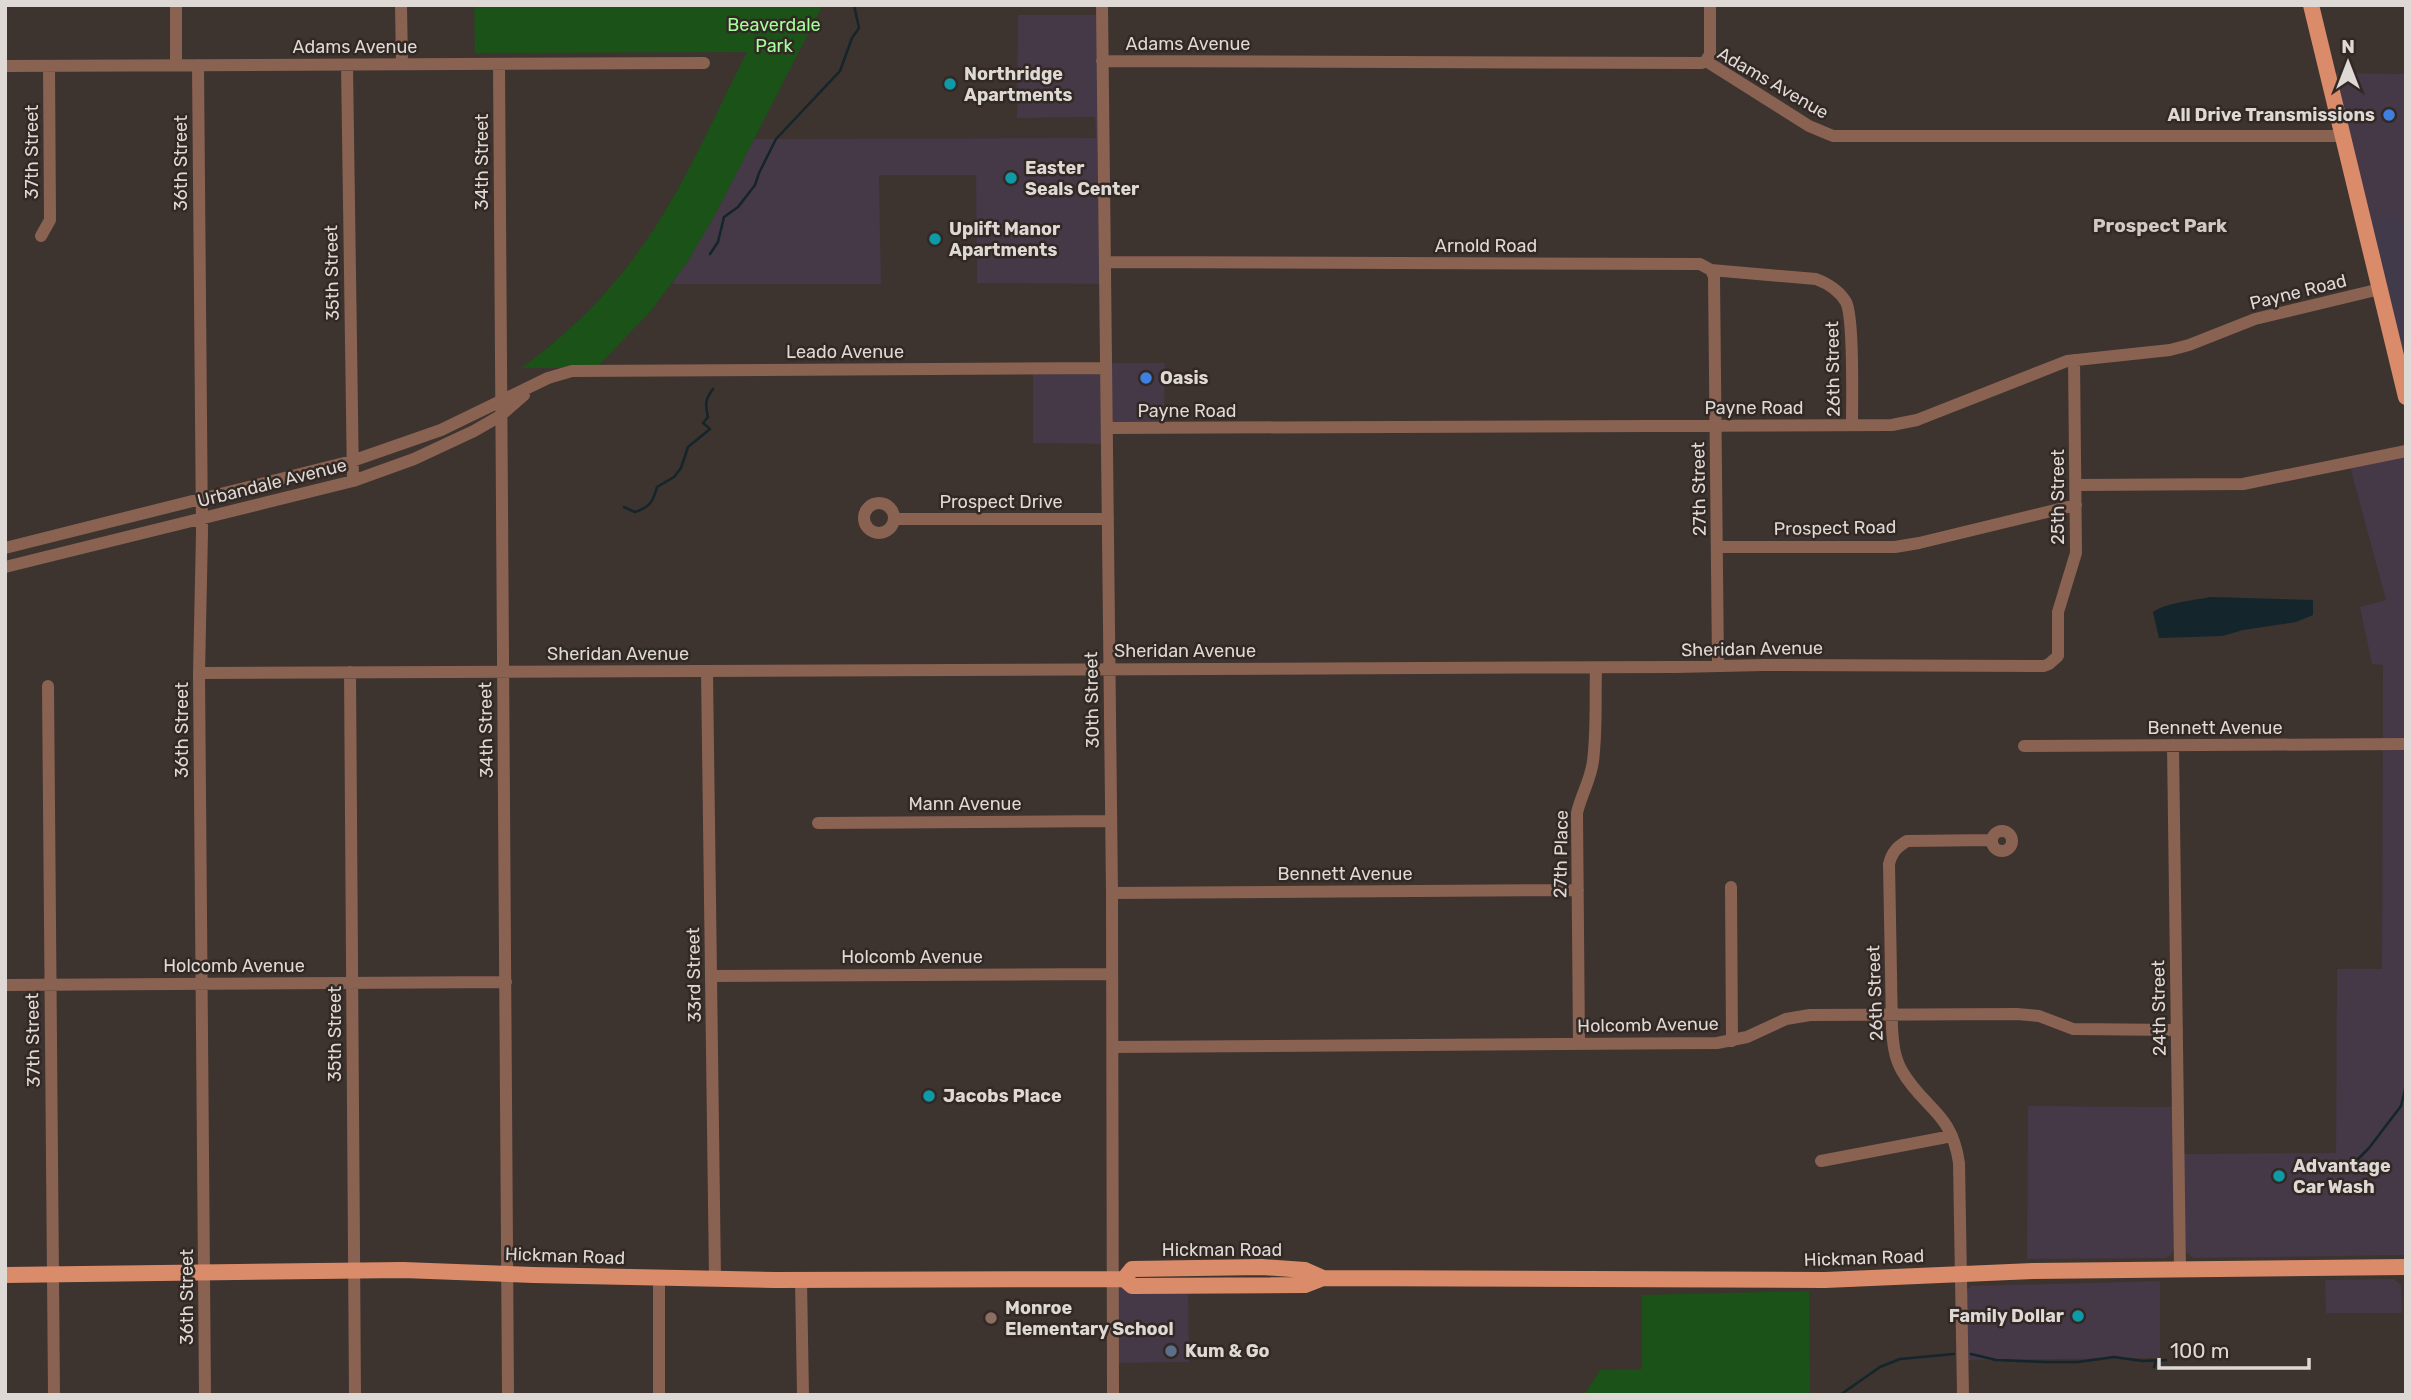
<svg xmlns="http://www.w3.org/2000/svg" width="2411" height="1400" font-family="Rubik,sans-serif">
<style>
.commercial{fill:#453847}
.industrial{fill:#413a4a}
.green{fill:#1b5217}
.water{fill:#14252b}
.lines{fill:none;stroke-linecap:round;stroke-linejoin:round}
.stream{stroke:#14252b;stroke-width:2.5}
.minor{stroke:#896251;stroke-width:12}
.major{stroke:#da8b69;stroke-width:16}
.culture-dot{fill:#0f9aa8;stroke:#322925;stroke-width:2.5}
.shop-dot{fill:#3f7fe0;stroke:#322925;stroke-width:2.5}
.education-dot{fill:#8d6e63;stroke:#322925;stroke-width:2.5}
.service-dot{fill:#5c6f8a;stroke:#322925;stroke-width:2.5}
.labels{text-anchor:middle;stroke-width:5;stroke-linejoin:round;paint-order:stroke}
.park-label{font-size:18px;fill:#a4fe9b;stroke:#322925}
.street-label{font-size:18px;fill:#dfd9d6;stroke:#322925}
.poi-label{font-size:18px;font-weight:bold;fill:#dfd9d6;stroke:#322925;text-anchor:start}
.neighbourhood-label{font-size:19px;font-weight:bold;fill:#d4c8c3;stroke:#322925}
</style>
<rect width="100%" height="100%" fill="#3d332f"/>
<!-- commercial -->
<path class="commercial" d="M1018,15h84l3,269 -128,-1 -1,-108h-97l2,109h-209l30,-47 52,-98 342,-1 -1,-21 -78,1z
M2327,73l79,1v144h-43z
M1106,363h59l-1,65h-57v16l-74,-1v-75z
M2406,451v804l-213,3 -7,-6 -3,-98 153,-1 1,-184h45l1,-304 -11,-1 -12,-57 26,-7 -37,-137z
M2028,1106l144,1 2,142 -3,6 -6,3 -138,1z
M1113,1279h75l1,83 -76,1z
M2394,1279l7,6 1,28h-76l-1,-33z
M2160,1281v77l-193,2v-70l4,-4z"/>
<!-- industrial -->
<path class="industrial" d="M2363,218h43v177z"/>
<!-- green -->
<path class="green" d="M474,5h349l-107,208 -28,48 -38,51 -54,56h-74c44,-33 82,-69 114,-113 46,-62 76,-135 111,-203l-272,1z
M1809,1291l1,104h-226l16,-25 42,-1v-74z"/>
<!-- water -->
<path class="water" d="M2211,597l102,3v15l-17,7 -53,8 -21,6 -63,2 -6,-26c12,-9 42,-12 58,-15z"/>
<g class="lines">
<!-- stream -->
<path class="stream" d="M710,254l8,-12 6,-25 14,-10 17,-22 4,-12 17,-34 64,-68 12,-33 7,-10 -5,-23
M624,507l11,5c15,-5 18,-10 22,-25l17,-10 7,-9 7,-21 22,-18 -7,-6 5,-6c-3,-12 -3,-18 5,-28
M2352,1165l17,-17 32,-42 5,-21
M1971,1354l25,6 51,2h31l36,-5 29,4 23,-1
M2154,1367l2,-6
M1840,1395l40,-28 20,-8 54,-5"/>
<!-- minor -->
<path class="minor" d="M176,5v60
M401,5l1,59
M1102,5l10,888 1,502
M1102,61l600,2 4,-2 103,65 24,10h510
M1706,61l4,-7v-49
M499,64l9,1331
M198,65l4,468 -3,140 6,722
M347,65l6,416
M5,66l699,-3
M41,236l9,-16 -1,-154
M1105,262l595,2 11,6 105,9c13,5 23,11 30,23 8,16 6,100 6,123
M1711,270l3,7 4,389
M1107,428l785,-3 25,-5 150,-59 103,-11 19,-5 66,-26 125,-30
M2076,485l167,-1 163,-33
M864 518a15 15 0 1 1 30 0a15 15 0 1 1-30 0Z
M894,519h214
M1717,547h178l24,-4 157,-38
M5,548l347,-87 89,-31 107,-52 24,-7 534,-3
M5,567l348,-86 61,-22 60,-28 26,-15 24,-21
M707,671l8,608
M350,672l5,723
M199,673l1477,-6 88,-2 280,1 5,-2 9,-8v-44l18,-59 -2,-193
M48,686l6,709
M2173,745l7,524
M2024,746l382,-2
M818,823l293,-2
M1992 841a10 10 0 1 1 20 0a10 10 0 1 1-20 0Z
M1731,887l1,154
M1112,893l466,-3
M712,976l400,-2
M5,985l501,-3
M1579,1044l-2,-231c4,-18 14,-34 16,-52 4,-31 2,-63 3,-93
M1113,1047l604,-4 30,-6 39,-18 24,-4 207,-1 22,2 34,13 104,1
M1821,1161l131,-25
M659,1278v117
M801,1280l2,115
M1963,1395l-4,-232c-7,-51 -35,-54 -57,-92 -8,-14 -9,-28 -10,-43l-3,-164c3,-12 8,-17 18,-23l85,-1"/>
<!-- major -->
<path class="major" d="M2311,5l95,392
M5,1275l398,-5 130,5 242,5 349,-1 8,7 173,-1 18,-7 502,2 208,-9 373,-4
M1124,1279l8,-10 130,-2 43,3 18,8"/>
</g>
<!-- markers -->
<g class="culture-dot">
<circle cx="950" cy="84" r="7"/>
<circle cx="1011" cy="178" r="7"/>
<circle cx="935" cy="239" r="7"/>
<circle cx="929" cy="1096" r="7"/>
<circle cx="2279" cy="1176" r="7"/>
<circle cx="2078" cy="1316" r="7"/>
</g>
<g class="shop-dot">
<circle cx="2389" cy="115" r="7"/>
<circle cx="1146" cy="378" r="7"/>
</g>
<circle class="education-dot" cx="991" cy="1318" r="7"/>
<circle class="service-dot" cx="1171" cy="1351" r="7"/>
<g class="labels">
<!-- park labels -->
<g class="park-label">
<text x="774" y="31">Beaverdale<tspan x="774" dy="21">Park</tspan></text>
</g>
<!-- street labels -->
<g class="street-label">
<text x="1188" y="50">Adams Avenue</text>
<text x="355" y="53">Adams Avenue</text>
<text transform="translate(1773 83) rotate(30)" y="6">Adams Avenue</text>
<text transform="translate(32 152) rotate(-90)" y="6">37th Street</text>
<text transform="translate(482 162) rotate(-90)" y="6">34th Street</text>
<text transform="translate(181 163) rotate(-90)" y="6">36th Street</text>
<text x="1486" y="252">Arnold Road</text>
<text transform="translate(332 273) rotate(-91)" y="6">35th Street</text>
<text transform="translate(2298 292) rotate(-14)" y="6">Payne Road</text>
<text x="845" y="358">Leado Avenue</text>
<text transform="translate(1833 369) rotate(-91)" y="6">26th Street</text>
<text x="1754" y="414">Payne Road</text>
<text x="1187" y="417">Payne Road</text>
<text transform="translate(272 483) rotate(-14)" y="6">Urbandale Avenue</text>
<text transform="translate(1699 489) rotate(-91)" y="6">27th Street</text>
<text transform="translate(2058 497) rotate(-90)" y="6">25th Street</text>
<text x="1001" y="508">Prospect Drive</text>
<text transform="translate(1835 528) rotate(-1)" y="6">Prospect Road</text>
<text transform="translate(1752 649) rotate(-1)" y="6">Sheridan Avenue</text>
<text x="1185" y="657">Sheridan Avenue</text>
<text x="618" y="660">Sheridan Avenue</text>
<text transform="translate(1092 700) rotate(-91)" y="6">30th Street</text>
<text x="2215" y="734">Bennett Avenue</text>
<text transform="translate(182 730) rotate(-90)" y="6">36th Street</text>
<text transform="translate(486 730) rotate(-91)" y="6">34th Street</text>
<text x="965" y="810">Mann Avenue</text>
<text transform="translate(1561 854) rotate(-89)" y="6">27th Place</text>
<text x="1345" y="880">Bennett Avenue</text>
<text x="912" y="963">Holcomb Avenue</text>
<text x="234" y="972">Holcomb Avenue</text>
<text transform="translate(694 975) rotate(-91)" y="6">33rd Street</text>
<text transform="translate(1875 993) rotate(-92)" y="6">26th Street</text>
<text transform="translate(2159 1008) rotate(-91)" y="6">24th Street</text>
<text transform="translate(1648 1025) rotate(-1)" y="6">Holcomb Avenue</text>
<text transform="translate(335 1034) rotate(-90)" y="6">35th Street</text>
<text transform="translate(33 1040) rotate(-91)" y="6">37th Street</text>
<text x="1222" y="1256">Hickman Road</text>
<text transform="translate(565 1256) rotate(2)" y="6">Hickman Road</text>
<text transform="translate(1864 1258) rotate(-2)" y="6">Hickman Road</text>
<text transform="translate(187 1297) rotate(-90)" y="6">36th Street</text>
</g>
<!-- poi labels -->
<g class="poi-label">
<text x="964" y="80">Northridge<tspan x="964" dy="21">Apartments</tspan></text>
<text x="2375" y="121" text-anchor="end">All Drive Transmissions</text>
<text x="1025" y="174">Easter<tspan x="1025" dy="21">Seals Center</tspan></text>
<text x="949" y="235">Uplift Manor<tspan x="949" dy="21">Apartments</tspan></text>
<text x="1160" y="384">Oasis</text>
<text x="943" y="1102">Jacobs Place</text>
<text x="2293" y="1172">Advantage<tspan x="2293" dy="21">Car Wash</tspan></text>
<text x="1005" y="1314">Monroe<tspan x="1005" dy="21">Elementary School</tspan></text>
<text x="2064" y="1322" text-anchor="end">Family Dollar</text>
<text x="1185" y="1357">Kum &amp; Go</text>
</g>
<!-- neighbourhood labels -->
<g class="neighbourhood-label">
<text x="2160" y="232">Prospect Park</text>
</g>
</g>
<!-- border -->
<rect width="2411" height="1400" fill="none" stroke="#dfd9d6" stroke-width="14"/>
<!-- north arrow -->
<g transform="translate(2348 63)" stroke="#322925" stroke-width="5" paint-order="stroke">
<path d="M0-5L12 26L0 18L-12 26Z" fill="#dfd9d6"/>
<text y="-10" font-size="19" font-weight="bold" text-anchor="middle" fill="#dfd9d6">N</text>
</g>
<!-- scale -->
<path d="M2159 1358v10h150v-10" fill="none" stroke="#dfd9d6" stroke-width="3.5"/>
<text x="2170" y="1358" font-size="21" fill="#dfd9d6" stroke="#322925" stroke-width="5" paint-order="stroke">100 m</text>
</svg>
